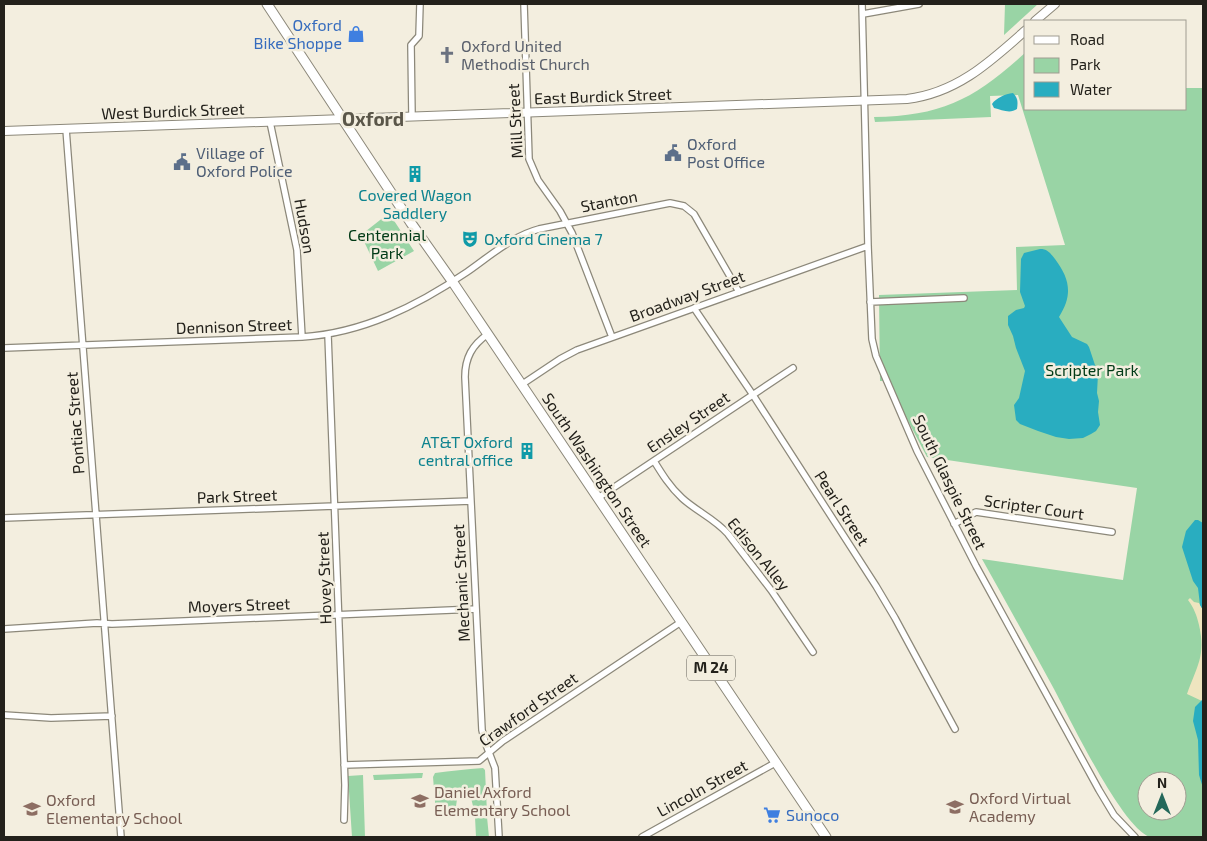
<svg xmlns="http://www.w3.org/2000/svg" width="1207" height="841" font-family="'Exo 2',sans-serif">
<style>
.green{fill:#99d4a5;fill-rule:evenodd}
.sand{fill:#eee5bf}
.water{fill:#29adc0}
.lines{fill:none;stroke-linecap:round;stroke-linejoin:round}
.street-casing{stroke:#8c887a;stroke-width:8}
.secondary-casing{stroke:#8c887a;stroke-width:10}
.primary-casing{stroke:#8c887a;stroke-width:11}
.street{stroke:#fff;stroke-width:5.5}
.secondary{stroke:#fff;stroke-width:8}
.primary{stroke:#fff;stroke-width:9}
.labels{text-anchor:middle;stroke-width:5;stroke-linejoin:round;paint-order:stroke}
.shield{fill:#f3eedf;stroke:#615e56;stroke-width:1}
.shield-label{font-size:15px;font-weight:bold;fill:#23211b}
.shop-label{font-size:16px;fill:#366cbe;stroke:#f3eedf;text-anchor:end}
.worship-label{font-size:16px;fill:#5b616d;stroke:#f3eedf;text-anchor:start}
.street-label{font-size:16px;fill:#23211b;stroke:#f3eedf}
.service-label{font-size:16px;fill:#4e5e75;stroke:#f3eedf;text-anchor:start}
.culture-label{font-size:16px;fill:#0d838f;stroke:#f3eedf}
.park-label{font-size:16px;fill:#003a16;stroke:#f3eedf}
.education-label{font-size:16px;fill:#785e54;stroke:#f3eedf;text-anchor:start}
.quarter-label{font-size:19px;font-weight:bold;fill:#5a5649;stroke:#f3eedf}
</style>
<rect width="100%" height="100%" fill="#f3eedf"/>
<!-- green -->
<path class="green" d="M1005,4h33l-34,31z
M1026,52v57h160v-21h17v749c-10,0 -46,3 -53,0 -28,-9 -81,-120 -96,-148 -24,-44 -48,-87 -72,-130l141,21 14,-92 -210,-31 -40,-76h-7l-1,-86 138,-5 -1,-43 49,-2 -47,-150 -28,1 1,21 -116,5 -1,-5c69,-1 102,-19 152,-65zM1147,781h30v30h-30z
M389,213l25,38 -36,20 -17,-36z
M483,768l2,2 2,43 -12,1 -4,-16 -7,-2 -7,3 -2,15 -16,2 -3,-2 -3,-37 2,-4c16,-2 31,-4 48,-5z
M419,773h4l-1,5 -45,2h-3l-1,-5z
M363,775l2,62h-13l-4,-61z
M475,817h12l2,20h-13z"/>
<!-- sand -->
<path class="sand" d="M1190,598l4,4 5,1 4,7 -1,91 -15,-7c10,-28 19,-38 12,-69 -2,-9 -5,-17 -11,-25z"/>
<!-- water -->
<path class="water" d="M1013,93c5,5 5,9 4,16 -7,5 -15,1 -23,-1l-2,-4c4,-6 13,-10 21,-11z
M1040,249c8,0 10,4 15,10 15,20 18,36 4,58l13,20 15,7 2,3 9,27 -1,19 2,8 -1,11 2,13 -4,6 -5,3 -8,4 -14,1 -13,-2 -18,-6 -18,-7 -4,-4 -2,-15 5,-7 6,-27 -9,-23 -3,-12 -5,-11v-9l8,-6 8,-2 1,-2 -5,-14 1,-33 3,-6z
M1195,520h3l5,3v87l-3,-5 -2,-17 -5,-7 -11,-34 4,-16z
M1203,699v89l-4,-13 -1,-35 -5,-19 2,-14z"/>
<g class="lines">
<!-- street casing -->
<g class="street-casing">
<path id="street" d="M524,4l5,155 9,21 22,31 12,22 40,104
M862,4l6,242 4,93 4,17 41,95 59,115 123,224 15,25 21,22
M863,14l56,-10
M412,117l-1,-72 8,-9 1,-32
M270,122l27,128 5,87
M66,129l55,708
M870,302l94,-4
M694,308l59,87 123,191 19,32 60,111
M488,334c-16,11 -23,24 -23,43l17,353 3,12 10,26 4,69
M328,335l17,450 -1,35
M4,348l298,-11c61,-4 115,-31 165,-65 23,-16 45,-36 72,-43l131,-26 14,3 10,8 45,78
M521,385l39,-26 17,-9 291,-104
M654,461c8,13 16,26 28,37 14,13 33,21 46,36l43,56 42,62
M598,498l195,-130
M4,518l467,-17
M954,524l22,-12 136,20
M4,629l93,-6 15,1 364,-15
M4,715l47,3 61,-2
M344,765l135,-4 24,-20 178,-119
M642,837l133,-74"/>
</g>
<!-- secondary casing -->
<g class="secondary-casing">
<path id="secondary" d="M1035,21l20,-17
M4,131l903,-32c50,-6 83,-37 119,-69"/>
</g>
<!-- primary casing -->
<g class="primary-casing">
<path id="primary" d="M267,4l144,219 41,58 374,556"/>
</g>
<!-- street -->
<use href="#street" class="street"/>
<!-- secondary -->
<use href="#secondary" class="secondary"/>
<!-- primary -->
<use href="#primary" class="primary"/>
</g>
<!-- icons -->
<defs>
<g id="shop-bare" transform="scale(1.35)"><path d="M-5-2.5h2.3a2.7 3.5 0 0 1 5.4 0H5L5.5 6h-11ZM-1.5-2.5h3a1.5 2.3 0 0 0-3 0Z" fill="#3f7fe0" stroke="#f3eedf" stroke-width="2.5" paint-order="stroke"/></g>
<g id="church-bare" transform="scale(1.35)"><path d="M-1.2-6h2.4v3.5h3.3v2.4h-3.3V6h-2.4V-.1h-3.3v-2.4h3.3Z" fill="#6b7280" stroke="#f3eedf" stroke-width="2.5" paint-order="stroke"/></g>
<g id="civic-bare" transform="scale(1.35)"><path d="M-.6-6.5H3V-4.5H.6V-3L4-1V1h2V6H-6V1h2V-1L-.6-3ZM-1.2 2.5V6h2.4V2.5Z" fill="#5c6f8a" stroke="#f3eedf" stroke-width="2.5" paint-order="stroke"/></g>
<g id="building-bare" transform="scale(1.35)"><path d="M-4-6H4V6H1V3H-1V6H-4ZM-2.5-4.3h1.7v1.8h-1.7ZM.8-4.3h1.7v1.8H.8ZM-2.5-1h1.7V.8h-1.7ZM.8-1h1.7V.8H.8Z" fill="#0f9aa8" stroke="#f3eedf" stroke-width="2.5" paint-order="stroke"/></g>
<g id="theatre-bare" transform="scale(1.35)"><path d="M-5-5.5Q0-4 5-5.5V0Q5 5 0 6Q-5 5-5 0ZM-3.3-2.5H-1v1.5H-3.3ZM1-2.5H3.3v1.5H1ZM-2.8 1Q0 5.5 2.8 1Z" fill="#0f9aa8" stroke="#f3eedf" stroke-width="2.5" paint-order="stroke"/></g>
<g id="school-bare" transform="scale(1.35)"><path d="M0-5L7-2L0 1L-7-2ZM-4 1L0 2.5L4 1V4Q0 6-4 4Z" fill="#8d6e63" stroke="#f3eedf" stroke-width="2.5" paint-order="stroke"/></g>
<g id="supermarket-bare" transform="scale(1.35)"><path d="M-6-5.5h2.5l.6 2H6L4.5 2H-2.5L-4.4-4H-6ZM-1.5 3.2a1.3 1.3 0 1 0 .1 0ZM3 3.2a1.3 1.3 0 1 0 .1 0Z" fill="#3f7fe0" stroke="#f3eedf" stroke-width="2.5" paint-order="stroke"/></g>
</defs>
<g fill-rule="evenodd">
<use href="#shop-bare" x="356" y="34"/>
<use href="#church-bare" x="447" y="55"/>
<use href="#civic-bare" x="673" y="153"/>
<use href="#civic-bare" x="182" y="162"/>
<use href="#building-bare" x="415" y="174"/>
<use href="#theatre-bare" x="470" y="239"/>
<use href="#building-bare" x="527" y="451"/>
<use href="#school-bare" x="420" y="801"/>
<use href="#school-bare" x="955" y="807"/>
<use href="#school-bare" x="32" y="809"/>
<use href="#supermarket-bare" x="772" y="815"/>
</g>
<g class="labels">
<!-- shield labels -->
<rect class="shield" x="687" y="655.5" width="48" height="25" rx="4"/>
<g class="shield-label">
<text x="711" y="673">M 24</text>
</g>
<!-- shop labels -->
<g class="shop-label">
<text x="342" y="31">Oxford<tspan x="342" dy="18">Bike Shoppe</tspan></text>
<text x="786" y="821" text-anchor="start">Sunoco</text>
</g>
<!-- worship labels -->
<g class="worship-label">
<text x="461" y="52">Oxford United<tspan x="461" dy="18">Methodist Church</tspan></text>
</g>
<!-- street labels -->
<g class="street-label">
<text transform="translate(603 96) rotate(-2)" y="6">East Burdick Street</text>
<text transform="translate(173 111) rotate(-2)" y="6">West Burdick Street</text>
<text transform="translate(515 121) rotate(-93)" y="6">Mill Street</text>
<text transform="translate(609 201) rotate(-11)" y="6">Stanton</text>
<text transform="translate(305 226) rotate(80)" y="6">Hudson</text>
<text transform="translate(687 296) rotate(-20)" y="6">Broadway Street</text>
<text transform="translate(234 326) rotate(-2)" y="6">Dennison Street</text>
<text transform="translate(688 422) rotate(-34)" y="6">Ensley Street</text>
<text transform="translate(75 423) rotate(-94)" y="6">Pontiac Street</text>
<text transform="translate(597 470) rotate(56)" y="6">South Washington Street</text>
<text transform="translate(950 482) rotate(64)" y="6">South Glaspie Street</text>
<text transform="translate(237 496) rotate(-2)" y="6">Park Street</text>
<text transform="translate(1034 507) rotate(8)" y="6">Scripter Court</text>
<text transform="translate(842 508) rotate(57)" y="6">Pearl Street</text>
<text transform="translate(759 554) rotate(51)" y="6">Edison Alley</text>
<text transform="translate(324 578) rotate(-92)" y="6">Hovey Street</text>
<text transform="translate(461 583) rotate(-93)" y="6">Mechanic Street</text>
<text transform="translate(239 605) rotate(-2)" y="6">Moyers Street</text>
<text transform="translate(528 709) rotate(-35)" y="6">Crawford Street</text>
<text transform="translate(702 788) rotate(-29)" y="6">Lincoln Street</text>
</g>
<!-- service labels -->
<g class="service-label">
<text x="687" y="150">Oxford<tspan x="687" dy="18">Post Office</tspan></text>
<text x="196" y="159">Village of<tspan x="196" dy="18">Oxford Police</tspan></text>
</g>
<!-- culture labels -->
<g class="culture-label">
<text x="415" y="201">Covered Wagon<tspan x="415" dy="18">Saddlery</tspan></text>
<text x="484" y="245" text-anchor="start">Oxford Cinema 7</text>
<text x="513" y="448" text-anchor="end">AT&amp;T Oxford<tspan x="513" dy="18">central office</tspan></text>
</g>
<!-- park labels -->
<g class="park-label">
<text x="387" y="241">Centennial<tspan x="387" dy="18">Park</tspan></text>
<text x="1092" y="376">Scripter Park</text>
</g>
<!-- education labels -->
<g class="education-label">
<text x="434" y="798">Daniel Axford<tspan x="434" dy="18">Elementary School</tspan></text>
<text x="969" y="804">Oxford Virtual<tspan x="969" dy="18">Academy</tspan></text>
<text x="46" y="806">Oxford<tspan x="46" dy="18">Elementary School</tspan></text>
</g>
<!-- quarter labels -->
<g class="quarter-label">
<text x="373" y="126">Oxford</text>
</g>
</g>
<!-- border -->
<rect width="1207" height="841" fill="none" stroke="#23211b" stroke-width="10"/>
<!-- legend -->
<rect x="1024" y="20" width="162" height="90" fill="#f3eedf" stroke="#a09c91"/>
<rect x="1034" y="36" width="25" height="8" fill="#ffffff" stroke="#a09c91"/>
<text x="1070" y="45" font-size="15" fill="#23211b">Road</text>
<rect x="1034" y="58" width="25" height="15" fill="#99d4a5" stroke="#a09c91"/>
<text x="1070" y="70" font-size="15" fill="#23211b">Park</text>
<rect x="1034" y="82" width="25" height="15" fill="#29adc0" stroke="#a09c91"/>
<text x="1070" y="95" font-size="15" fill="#23211b">Water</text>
<!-- north arrow -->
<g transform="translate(1162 796)"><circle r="24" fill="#f3eedf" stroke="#a09c91"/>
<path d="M0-4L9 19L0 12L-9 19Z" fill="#24685a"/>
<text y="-8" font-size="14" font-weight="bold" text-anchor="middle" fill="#23211b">N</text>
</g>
</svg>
